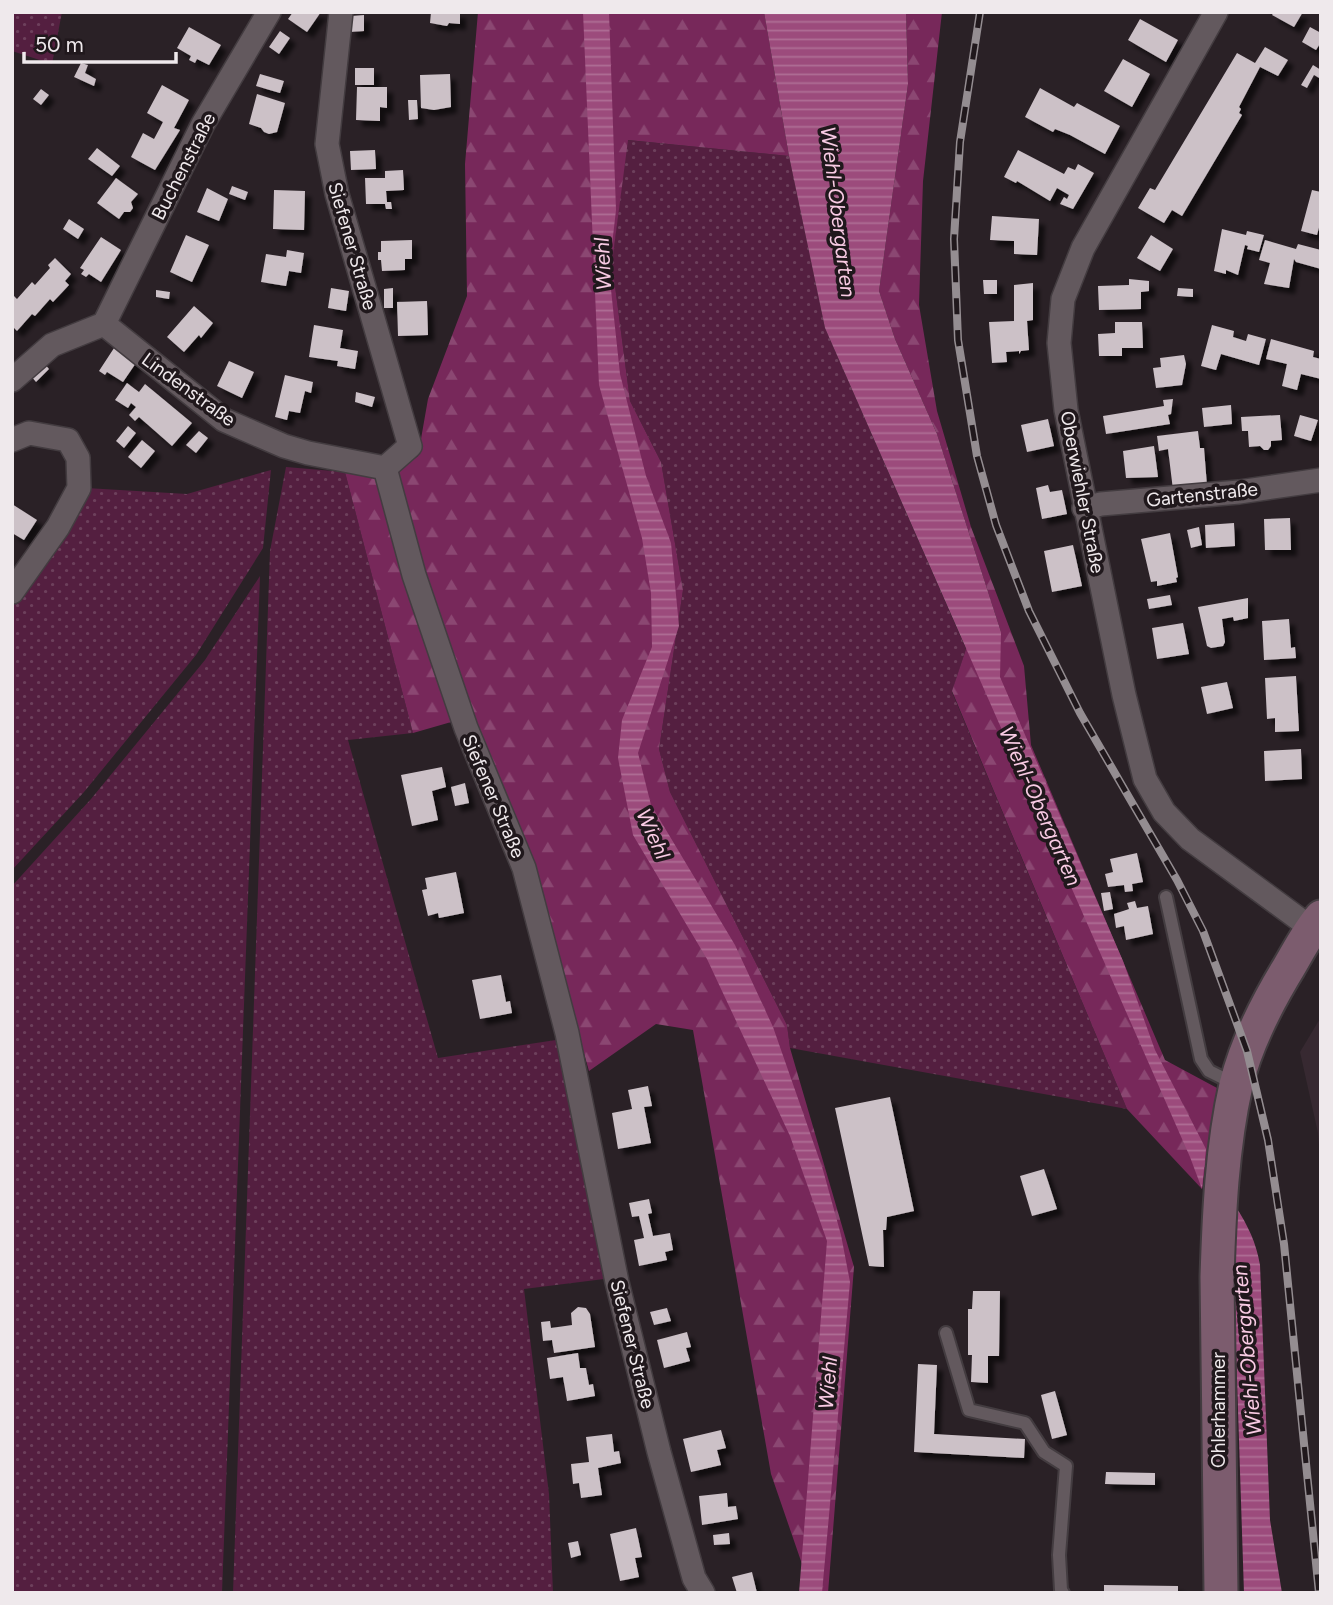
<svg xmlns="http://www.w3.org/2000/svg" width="1333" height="1605" font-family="Figtree,sans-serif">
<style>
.built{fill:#372931}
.grass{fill:url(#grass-dots)}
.forest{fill:url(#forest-firs)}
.water{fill:url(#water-rules)}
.building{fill:#ccc1c7;filter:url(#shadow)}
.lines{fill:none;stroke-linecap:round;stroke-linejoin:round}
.lane-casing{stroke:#433c40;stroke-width:16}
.street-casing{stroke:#433c40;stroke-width:26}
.secondary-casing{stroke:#433c40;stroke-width:37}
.lane{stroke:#63595e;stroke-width:12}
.street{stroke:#63595e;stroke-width:23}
.secondary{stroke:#7c5c6e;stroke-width:33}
.rail-casing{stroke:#948d91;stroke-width:8}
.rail{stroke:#20181c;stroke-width:5;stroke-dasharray:16;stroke-linecap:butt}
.labels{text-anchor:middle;stroke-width:7;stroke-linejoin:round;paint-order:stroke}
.street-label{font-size:19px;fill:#efe9ec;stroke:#20181c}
.water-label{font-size:21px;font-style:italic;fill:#f9cbe4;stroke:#20181c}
</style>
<defs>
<pattern id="grass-dots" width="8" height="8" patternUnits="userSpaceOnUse" patternTransform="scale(1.75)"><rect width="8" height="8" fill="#541f40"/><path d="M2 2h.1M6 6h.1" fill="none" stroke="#6d405c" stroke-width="1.8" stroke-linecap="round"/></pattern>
<pattern id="forest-firs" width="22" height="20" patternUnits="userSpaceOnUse" patternTransform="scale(1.75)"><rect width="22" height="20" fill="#77285a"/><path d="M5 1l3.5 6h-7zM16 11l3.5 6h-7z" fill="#8b4772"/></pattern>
<pattern id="water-rules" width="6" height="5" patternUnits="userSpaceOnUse" patternTransform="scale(1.75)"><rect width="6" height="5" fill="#9c4b7c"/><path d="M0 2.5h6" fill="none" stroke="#af6e95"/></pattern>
<filter id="shadow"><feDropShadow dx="6" dy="6" stdDeviation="2" flood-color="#0009"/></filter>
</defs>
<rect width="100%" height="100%" fill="#2a2126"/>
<!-- built -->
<path class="built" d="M1321,1017v153l-3,-37 -18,-81z"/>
<!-- grass -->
<path class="grass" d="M12,12h50l-10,52 -40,-13z
M627,140l162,16 36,172 141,321 -14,43 175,417 -337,-61 -3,-23 -117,-233 -11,-43 24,-159 -22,-128 -31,-61 -18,-138z
M286,467l59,5 68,261 -65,7 90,318 118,-18 48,239 -80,10 25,205 4,99h-320l37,-1042z
M271,470l-8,78 -67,107 -112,137 -72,78v-269l74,-113 101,6z
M260,576l-38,1017h-210v-707l79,-87 114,-139z"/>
<!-- forest -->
<path class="forest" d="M478,12h286l25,144 -161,-16 -16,123 18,138 31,61 22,128 -24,159 11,43 117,233 3,23 64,219 -26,326h-16l-41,-119 -78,-444 -37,-6 -67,47 -60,-212 -57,-143 -59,17 -68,-261 41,8 32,-24 10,-57 39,-103 -2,-132z
M906,12h36l-19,169 -4,124 18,106 34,116 53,139 7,79 134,315 52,28 -15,101 -75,-80 -175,-418 14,-42 35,-17 -64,-198 -42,-95 -16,-48 29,-207z"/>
<!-- water -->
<path class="water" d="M583,12h26l7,198 -7,61 11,103 26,102 25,67 8,83 -41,127 13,52 84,140 38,82 50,143 18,65 9,47 -28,311h-23l28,-352 -37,-105 -83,-177 -74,-124 -15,-77 4,-38 30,-73 -1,-54 -9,-55 -43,-153z
M764,12h142l2,72 -29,207 16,48 42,95 64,198 -1,45 123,284 32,89 51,99 -4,40 -12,-32 -365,-829 -36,-172z
M1236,1207c12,19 20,35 24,58l10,255 12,73h-38l-11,-336z"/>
<!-- building -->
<path class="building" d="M293,12h28l-14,20 -19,-13z
M431,12h29v12l-11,-1 -2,3 -17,-3z
M1274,12h29l-9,15 -22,-12z
M364,15v16l-14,1 1,-16z
M1140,19l38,21 -12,22 -38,-22z
M189,27l32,18 -12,20 -12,-6 -2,4 -6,-3 2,-4 -14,-8z
M1310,27l11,6v9l-5,8 -14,-8z
M280,31l10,7 -11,16 -10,-7z
M1265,47l23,13 -10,16 -18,-9 -21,40 2,2 -2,4 3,2 -60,101 -10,-6 -8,13 -26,-15 12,-20 5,2 82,-137 18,10z
M1123,59l27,15 -18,33 -28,-16z
M81,63l7,2 -3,8 11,6 -2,7 -20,-9z
M1313,65l8,5v9l-7,-4 -7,13 -6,-3z
M355,68h19v17h-19z
M260,74l24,7 -4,12 -24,-7z
M450,74l1,33 -17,3 -13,-2 -1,-33z
M162,85l27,15 -15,28 6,2 -25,40 -24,-13 12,-24 11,6 9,-17 -16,-9z
M357,87h30v21l-7,-1v14l-24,-1z
M1040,88l34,19 3,-4 43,23 -15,28 -35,-19 -15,-6 -2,3 -28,-15z
M41,89l8,6 -8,10 -8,-6z
M257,94l28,9 -8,29 -8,2 -5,-2 -3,-4 -12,-4z
M408,100h9l1,19 -9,1z
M97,148l23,18 -8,10 -24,-17z
M375,150l1,19 -25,1 -1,-19z
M1018,150l46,24 4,-7 7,3 3,-6 16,9 -21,36 -13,-5 4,-7 3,2 2,-4 -12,-7 -7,13 -33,-20 -1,2 -12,-6z
M403,170l1,20 -18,1 1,11h4l1,7h-6l-1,-5h-19l-1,-26h20v-7z
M116,178l22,16 -7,8 2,6 -3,4h-6l-5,7 -22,-16z
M232,186l16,6 -3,8 -16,-6z
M207,188l21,11 -9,22 -22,-9z
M274,190l31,1 -1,39 -31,-1z
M1312,190l9,2v28l-4,15 -16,-4z
M992,216l47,3 -2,36 -23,-1v-13l-24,-1z
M69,219l15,10 -6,10 -15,-10z
M1222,229l24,6 1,-4 17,4 -5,17 -12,-3 1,-3 -3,-1 -7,30 -12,-5v4l-12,-3z
M186,235l23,10 -17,37 -22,-10z
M1151,235l22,14 -13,22 -23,-13z
M101,237l20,13 -20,32 -12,-8 -3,3 -5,-3 3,-4 -4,-2z
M412,240v19h-7v11l-23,1 -1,-11h-3v-8h3v-11z
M1265,240l31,9 2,-5 23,6v19l-25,-7 -2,-3 -5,29 -25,-4 6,-21 -11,-3z
M287,250l17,3 -3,20 -12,-2 -3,15 -25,-4 5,-28 20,3z
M55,258l16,16 -6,7 4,4 -16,17 -3,-3 -15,17 -3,-2 -15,17 -3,-3 -2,2v-32l2,-2 3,3 15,-17 3,3 15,-17 -2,-3z
M1129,279l20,2v10l-8,1v17l-42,1 -1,-24 31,-1z
M983,280h14v14h-13z
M1033,283v37l-6,1 2,29 -8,1 -2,3v-3l-13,1 1,10 -15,1 -3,-41 25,-1v-36z
M331,288l18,3 -3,20 -18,-3z
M393,288v20h-9v-19z
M1178,288l15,1v8l-16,-1z
M156,290l14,2 -1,7 -13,-2z
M427,301l1,34 -30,1 -1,-34z
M194,306l19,17 -12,15 -2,-3 -15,17 -17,-15z
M1115,322h27l1,26h-21v8h-23l-1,-22 17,-1z
M314,325l29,5 -3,18 18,3 -3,18 -18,-3 1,-5 -29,-4z
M1212,325l22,6 -1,6 13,4 2,-7 18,5 -7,26 -38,-11 -5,16 -15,-4z
M1271,339l43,12 -1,6 8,2v20l-20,-5 -4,16 -15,-4 5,-22 -21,-5z
M116,345l22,15 -15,22 -16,-10 -2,3 -6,-4z
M1184,355l2,9 -4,21 -26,3 -3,-20 8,-1 -1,-9z
M229,361l25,11 -12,26 -25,-12z
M43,362l6,7 -13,13 -6,-7z
M285,375l28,7 -2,11 -6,-2 -5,22 -11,-2 -2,9 -12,-3z
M127,383l12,9 6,-8 47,39 -20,23 -33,-29 -4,4 -6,-6 7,-8 -5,-4 -3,5 -13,-8z
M356,392l19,5 -3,10 -17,-5z
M1173,399l-2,15 -3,1 2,9 -64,10 -3,-18 61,-10 -1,-6z
M1231,405l1,19 -28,3 -2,-19z
M1280,415l2,25 -11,1v5l-3,4h-4l-4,-4 -11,1 -1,-16h-6l-1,-14z
M1300,415l18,5 -7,21 -17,-5z
M1048,419l6,27 -27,6 -6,-27z
M128,426l8,7 -12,15 -8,-7z
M199,431l9,7 -12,15 -10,-8z
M1198,431l2,17h4l3,38 -34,4 -5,-41 -9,2 -2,-15z
M142,440l13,11 -14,17 -13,-11z
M1154,446l4,31 -32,1 -3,-27z
M1048,485l2,7 12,-2 5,24 -25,5 -6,-31z
M12,504l25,16 -13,20 -12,-7z
M1290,518l1,32h-26l-1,-31z
M1234,523l1,23 -29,2 -1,-23z
M1199,527l3,18 -11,3 -4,-18z
M1170,533l8,44 -2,1 1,4 -20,4v-5l-6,1 -10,-43z
M1073,545l9,41 -30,6 -8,-41z
M1170,595l2,10 -23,4 -2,-10z
M1248,598v20l-14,3 -1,-4 -11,2 3,23 -2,4 -12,2 -4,-2 -9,-39z
M1289,619l2,29 4,-1 1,11 -32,2 -2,-39z
M1183,623l6,31 -32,5 -5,-31z
M1296,676l3,55 -24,1v-14l-8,1 -2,-41z
M1227,682l6,26 -26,6 -6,-27z
M1301,749l1,30 -37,2 -1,-30z
M442,767l4,20 -14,4 6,29 -26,6 -11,-51z
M465,783l4,20 -14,3 -4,-19z
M1137,853l6,29 -11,2 1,7 -8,1 -1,-7 -16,2 -3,-13 8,-2 -3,-13z
M456,872l8,41 -25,5 -1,-5 -10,3 -6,-26 5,-1 -2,-11z
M1110,892l3,17 -9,2 -3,-18z
M1135,901l2,7 11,-2 5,28 -27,6 -2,-14 -8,2 -2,-14 15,-5 -2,-6z
M501,975l5,27 4,-1 2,12 -32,6 -8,-39z
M648,1086l4,20 -8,1 7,36 -33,6 -6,-36 20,-4 -4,-19z
M890,1097l24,114 -27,6 -1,13h-3l1,37 -15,-1 -34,-158z
M1044,1169l13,40 -25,7 -12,-40z
M649,1199l3,14 -4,1 5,22 17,-3 3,17 -8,2 2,8 -28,6 -5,-26 10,-2 -5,-22 -7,1 -3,-14z
M973,1291h27l-1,65h-11v27l-17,-1 1,-27h-4v-46h4z
M578,1307l8,1 4,6 5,33 -41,6 -2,-13 -9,1 -2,-19 9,-1 1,7 21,-3 -1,-12z
M667,1308l4,13 -17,4 -4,-13z
M687,1332l4,15 -5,1 4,13 -26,7 -7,-28z
M578,1353l2,15h6l3,17 4,-1 2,12 -28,5 -4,-24 -13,2 -3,-21z
M918,1364l19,1 -3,69 91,5 -1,19 -110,-6z
M1055,1391l12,44 -15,4 -11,-44z
M721,1430l5,18 -9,2 4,15 -30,7 -8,-33z
M612,1434l2,18 5,-1 2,12 -23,5 4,27 -21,3 -2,-15 -6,1 -2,-20 18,-2 -3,-25z
M1106,1472l49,1v12l-50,-1z
M727,1493l1,14 8,-1 2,13 -36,6 -3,-29z
M636,1528l6,29 -7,1 4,19 -19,4 -10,-47z
M729,1533l1,11 -16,1 -1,-10z
M578,1541l3,14 -10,3 -3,-15z
M752,1572l5,21h-20l-5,-16z
M1104,1585l74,1v7h-74z"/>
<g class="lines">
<!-- lane casing -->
<g class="lane-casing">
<path id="lane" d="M1166,897l35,162 8,12 26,13
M946,1333l23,77 56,13 19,29 22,14 -7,89 2,35 2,3"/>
</g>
<!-- street casing -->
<g class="street-casing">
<path id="street" d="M341,12l-14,132 10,50 73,252 -25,22
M1216,12l-133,236 -20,51 -4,44 7,67 58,285 21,84 19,33 26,27 121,89
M104,324l99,-200 66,-112
M12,380l40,-35 52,-21 120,96 60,26 24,7 77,15
M12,440l17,-7 39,7 10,18 1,30 -21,39 -46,65
M385,468l29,107 52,153 58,140 43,165 50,249 42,170 35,126 9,15
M1084,508l17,-4 138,-12 82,-12"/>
</g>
<!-- secondary casing -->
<g class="secondary-casing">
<path id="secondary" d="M1221,1593l-4,-316c2,-63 5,-130 19,-192 10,-41 31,-82 53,-118 10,-17 19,-35 32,-50"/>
</g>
<!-- lane -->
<use href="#lane" class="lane"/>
<!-- street -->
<use href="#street" class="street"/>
<!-- secondary -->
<use href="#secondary" class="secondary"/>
<!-- rail casing -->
<g class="rail-casing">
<path id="rail" d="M980,12l-20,130 -6,97 4,101 19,116 19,69 33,86 51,102 97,167 26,51 44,120 21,89 16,104 35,349"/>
</g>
<!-- rail -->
<use href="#rail" class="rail"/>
</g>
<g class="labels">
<!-- street labels -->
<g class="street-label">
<text transform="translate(183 166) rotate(-63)" y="7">Buchenstraße</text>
<text transform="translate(353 246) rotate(74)" y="7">Siefener Straße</text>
<text transform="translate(189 389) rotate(36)" y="7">Lindenstraße</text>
<text transform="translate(1083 492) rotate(79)" y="7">Oberwiehler Straße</text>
<text transform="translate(1202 494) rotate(-6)" y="7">Gartenstraße</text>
<text transform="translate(494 796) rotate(67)" y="7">Siefener Straße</text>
<text transform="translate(633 1344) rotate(76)" y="7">Siefener Straße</text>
<text transform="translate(1218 1410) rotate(-90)" y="7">Ohlerhammer</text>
</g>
<!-- water labels -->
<g class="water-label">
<text transform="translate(838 212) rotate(83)" y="7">Wiehl-Obergarten</text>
<text transform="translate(603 264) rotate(-93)" y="7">Wiehl</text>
<text transform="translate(1040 806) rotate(66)" y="7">Wiehl-Obergarten</text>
<text transform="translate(653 834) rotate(66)" y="7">Wiehl</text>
<text transform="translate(1247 1350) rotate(-95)" y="7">Wiehl-Obergarten</text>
<text transform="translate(828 1383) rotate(-85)" y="7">Wiehl</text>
</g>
</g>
<!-- border -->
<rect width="1333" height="1605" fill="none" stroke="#efe9ec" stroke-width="28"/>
<!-- scale -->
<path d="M24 52v10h152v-10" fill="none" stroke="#efe9ec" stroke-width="3.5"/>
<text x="35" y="52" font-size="21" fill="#efe9ec" stroke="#20181c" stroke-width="5" paint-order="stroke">50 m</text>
</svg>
